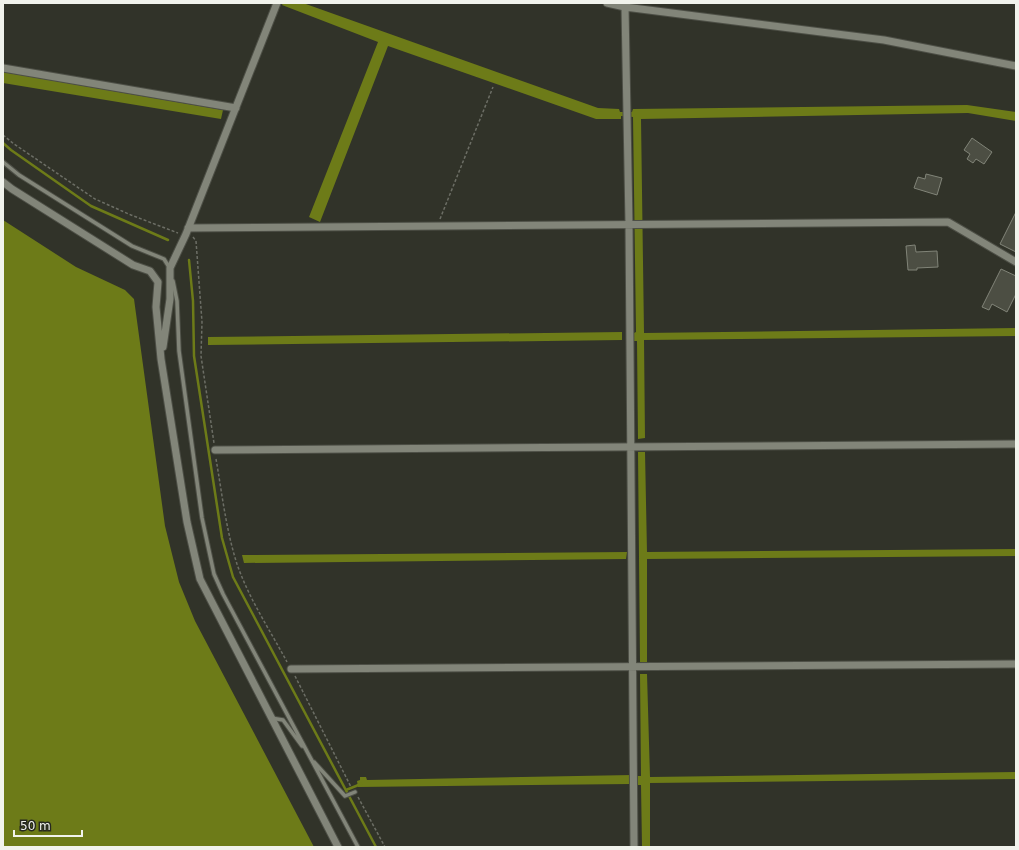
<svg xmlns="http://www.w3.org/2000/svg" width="1019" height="850" font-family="'DejaVu Sans',sans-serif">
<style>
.water{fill:#6d7b18}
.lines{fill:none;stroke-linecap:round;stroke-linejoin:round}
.stream{stroke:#6d7b18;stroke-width:2.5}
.building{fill:#4c4e43;stroke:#818478}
.service-casing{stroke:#4d4f46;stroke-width:5.5}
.minor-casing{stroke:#4d4f46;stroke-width:9}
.path{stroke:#6c6e65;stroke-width:1.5;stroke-dasharray:3 2;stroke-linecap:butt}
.service{stroke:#828579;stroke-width:3.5}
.minor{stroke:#828579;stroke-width:7}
</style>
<rect width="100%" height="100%" fill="#313329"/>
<!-- water -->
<path class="water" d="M283,3h20l295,105 21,1 1,3h12l1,-3 334,-4 49,7v9l-48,-8 -327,6 3,214 372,-5v50l-1,-42 -371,4 1,98 -7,1 -1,-98h-3v-8l2,-1 -3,-215 -12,-1v3h-25l-208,-73 -68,176 -11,-5 69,-175 -96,-37z
M3,72l220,38 -2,9 -218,-36z
M3,220l73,47 49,23 9,9 31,227 14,56 16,39 119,226h-311z
M622,332v8l-414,5v-8z
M638,452h7l2,100 369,-3v7l-369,3v103h-7z
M627,552l-1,7 -382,4 -2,-8z
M640,674h7l3,103 366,-5v7l-366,4v64h-8l-1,-62h-4v-9h4z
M632,775l-1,9 -273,3 -1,-6 3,-1v-3h6l1,3z"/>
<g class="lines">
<!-- stream -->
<path class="stream" d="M3,143l8,7 80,56 77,34
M189,260l4,41 1,55 28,182 11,39 143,270
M346,790l15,-6"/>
</g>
<!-- building -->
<path class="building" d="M972,138l20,14 -8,12 -8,-5 -3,4 -6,-4 3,-5 -6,-4z
M926,174l16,4 -5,17 -23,-7 4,-11 7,2z
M1016,212v40l-16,-8z
M915,245l1,7 21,-1 1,16 -21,1v2h-9l-2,-24z
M1001,269l15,7v18l-9,18 -15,-8 -3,6 -7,-3z"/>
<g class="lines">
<!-- service casing -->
<g class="service-casing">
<path id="service" d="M3,162l16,13 113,71 32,13 5,8
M173,281l4,20 2,50 23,167 12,56 9,20 135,253
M271,718l12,2 19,26
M314,762l31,34 10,-4"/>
</g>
<!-- minor casing -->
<g class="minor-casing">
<path id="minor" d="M607,3l18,4 259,33 132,26
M627,3l-2,4 4,217 5,623
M3,68l233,40
M3,182l9,7 121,76 17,6 8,11 -2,25 5,52 26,163 13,57 138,268
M188,228l760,-6 68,40
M163,347l7,-48v-31l16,-34 91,-231
M215,450l801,-6
M291,669l725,-5"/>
</g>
<!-- path -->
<path class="path" d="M3,135l11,9 81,55 36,16 47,18
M440,219l53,-132
M193,237l3,4 6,81 -1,34 13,87
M216,459c6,34 10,71 21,105 12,35 33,66 50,98
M295,676l56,111
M358,797l27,50"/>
<!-- service -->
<use href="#service" class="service"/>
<!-- minor -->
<use href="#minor" class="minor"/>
</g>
<!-- border -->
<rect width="1019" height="850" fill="none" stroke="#f1f3ec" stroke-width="8"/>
<!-- scale -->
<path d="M14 830v6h68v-6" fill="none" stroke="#f1f3ec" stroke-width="2"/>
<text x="20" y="830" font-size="12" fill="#f1f3ec" stroke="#272920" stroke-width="3" paint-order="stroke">50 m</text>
</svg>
